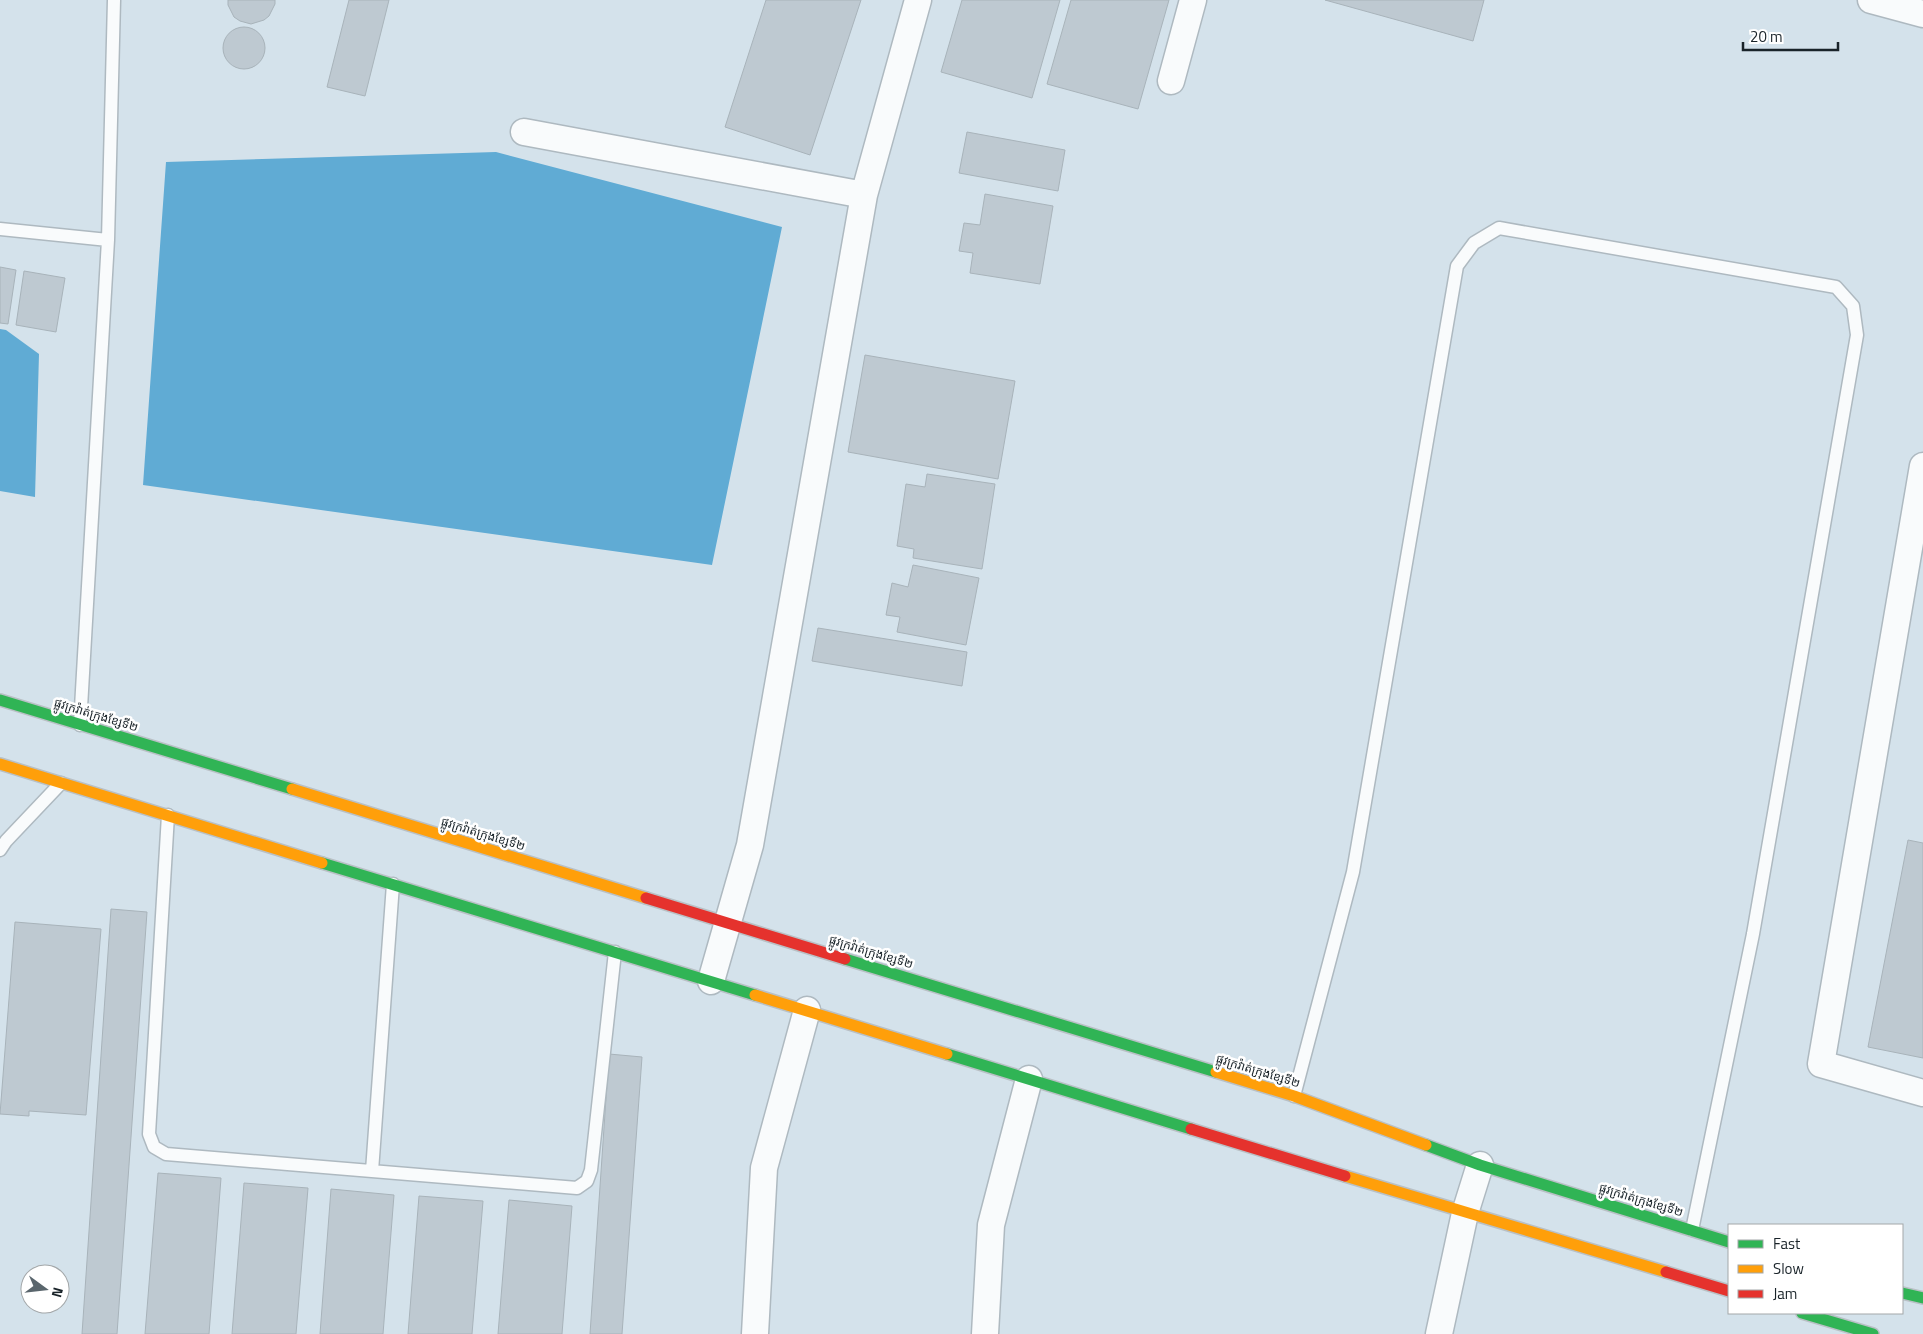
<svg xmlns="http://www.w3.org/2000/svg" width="1923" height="1334" font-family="'Titillium Web','Noto Sans Khmer',sans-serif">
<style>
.water{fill:#60abd4}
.building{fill:#bec9d1;stroke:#a8b3ba}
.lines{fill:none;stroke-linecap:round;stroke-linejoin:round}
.lane-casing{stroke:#aeb9c0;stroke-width:15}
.street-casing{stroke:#aeb9c0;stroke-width:29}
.fast-casing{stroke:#b9c0c5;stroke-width:14}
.slow-casing{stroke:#b9c0c5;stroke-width:14}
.jam-casing{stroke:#b9c0c5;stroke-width:14}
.lane{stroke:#f9fbfc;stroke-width:12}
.street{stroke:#f9fbfc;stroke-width:26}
.fast{stroke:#30b455;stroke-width:11}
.slow{stroke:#ff9f0a;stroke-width:11}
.jam{stroke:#e5322d;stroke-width:11}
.labels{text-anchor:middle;stroke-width:5;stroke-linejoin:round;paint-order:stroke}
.street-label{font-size:12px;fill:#192329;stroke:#fff}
</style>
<rect width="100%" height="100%" fill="#d4e2eb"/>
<!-- water -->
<path class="water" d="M496,152l286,75 -70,338 -569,-80 23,-323z
M0,329l6,1 33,24 -4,143 -35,-6z"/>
<!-- building -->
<path class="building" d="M228,0h47v4l-6,12 -5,4 -13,4 -11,-3 -6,-4 -6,-12z
M349,0h40l-24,96 -38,-9z
M766,0h95l-51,155 -85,-28z
M962,0h98l-28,98 -91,-26z
M1071,0h98l-31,109 -91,-25z
M1325,0h159l-11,41z
M223 48a21 21 0 1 1 42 0a21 21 0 1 1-42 0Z
M967,132l98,18 -7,41 -99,-18z
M985,194l68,12 -13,78 -70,-11 3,-20 -14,-2 5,-28 16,2z
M0,267l16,3 -8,54 -8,-1z
M24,271l41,7 -9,54 -40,-7z
M865,355l150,26 -17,98 -150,-27z
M927,474l68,10 -13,85 -69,-11 1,-9 -17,-3 9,-62 19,3z
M913,565l66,13 -13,67 -69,-13 3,-15 -14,-2 6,-32 16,4z
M818,628l149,24 -5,34 -150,-25z
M1908,840l15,3v215l-55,-11z
M111,909l36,3 -30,422h-35z
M15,922l86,7 -15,186 -57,-4v5l-29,-2z
M609,1054l33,3 -20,277h-32z
M158,1173l63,5 -12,156h-64z
M244,1183l64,5 -12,146h-64z
M331,1189l63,6 -11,139h-63z
M419,1196l64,5 -11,133h-64z
M509,1200l63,6 -10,128h-64z"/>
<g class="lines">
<!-- lane casing -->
<g class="lane-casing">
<path id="lane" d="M0,229l108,11
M80,725l28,-485 6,-240
M168,815l-19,319 5,13 12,7 411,34 10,-7 4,-11 24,-218
M0,850l6,-9 55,-58
M1294,1096l59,-224 104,-606 17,-23 25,-15 337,59 17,19 4,29 -104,599 -61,296
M372,1171l21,-287"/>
</g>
<!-- street casing -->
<g class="street-casing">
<path id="street" d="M1871,0l52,14
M1171,81l22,-81
M524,132l340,63
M1923,466l-102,598 102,29
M711,981l39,-136 114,-650 54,-195
M755,1334l9,-166 43,-158
M985,1334l6,-109 38,-146
M1439,1334l26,-121 15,-48"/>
</g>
<!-- fast casing -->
<g class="fast-casing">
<path id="fast" d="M0,700l292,89
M322,863l433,132
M845,959l371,113
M947,1054l244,75
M1426,1145l54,20 249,77
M1902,1293l21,5
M1802,1313l71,21"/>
</g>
<!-- slow casing -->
<g class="slow-casing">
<path id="slow" d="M0,764l322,99
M292,789l354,109
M755,995l192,59
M1216,1072l78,24 132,49
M1345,1176l321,96"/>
</g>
<!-- jam casing -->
<g class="jam-casing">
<path id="jam" d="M646,898l199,61
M1191,1129l154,47
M1666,1272l63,19"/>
</g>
<!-- lane -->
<use href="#lane" class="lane"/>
<!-- street -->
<use href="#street" class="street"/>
<!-- fast -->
<use href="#fast" class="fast"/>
<!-- slow -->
<use href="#slow" class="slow"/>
<!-- jam -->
<use href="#jam" class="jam"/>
</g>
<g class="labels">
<!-- street labels -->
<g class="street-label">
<text transform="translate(96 715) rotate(17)" y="4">ផ្លូវក្រវ៉ាត់ក្រុងខ្សែទី២</text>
<text transform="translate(483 834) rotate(17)" y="4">ផ្លូវក្រវ៉ាត់ក្រុងខ្សែទី២</text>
<text transform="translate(871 952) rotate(17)" y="4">ផ្លូវក្រវ៉ាត់ក្រុងខ្សែទី២</text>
<text transform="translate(1258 1071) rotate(17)" y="4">ផ្លូវក្រវ៉ាត់ក្រុងខ្សែទី២</text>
<text transform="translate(1641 1200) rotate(17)" y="4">ផ្លូវក្រវ៉ាត់ក្រុងខ្សែទី២</text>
</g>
</g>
<!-- legend -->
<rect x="1728" y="1224" width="175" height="90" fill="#ffffff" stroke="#a3a7a9"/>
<rect x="1738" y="1240" width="25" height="8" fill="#30b455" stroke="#a3a7a9"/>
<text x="1773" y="1249" font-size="15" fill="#192329">Fast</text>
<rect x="1738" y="1265" width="25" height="8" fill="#ff9f0a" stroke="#a3a7a9"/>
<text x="1773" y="1274" font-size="15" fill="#192329">Slow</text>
<rect x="1738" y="1290" width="25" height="8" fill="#e5322d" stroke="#a3a7a9"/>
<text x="1773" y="1299" font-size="15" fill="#192329">Jam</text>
<!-- north arrow -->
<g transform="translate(45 1289) rotate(105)"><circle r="24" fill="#ffffff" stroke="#a3a7a9"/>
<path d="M0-4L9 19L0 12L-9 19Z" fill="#5a666d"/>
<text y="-8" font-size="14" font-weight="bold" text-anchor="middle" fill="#192329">N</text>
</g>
<!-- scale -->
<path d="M1743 42v8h95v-8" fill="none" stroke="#192329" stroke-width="2.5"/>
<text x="1750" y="42" font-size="15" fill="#192329" stroke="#ffffff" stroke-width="4" paint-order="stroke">20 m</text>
</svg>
